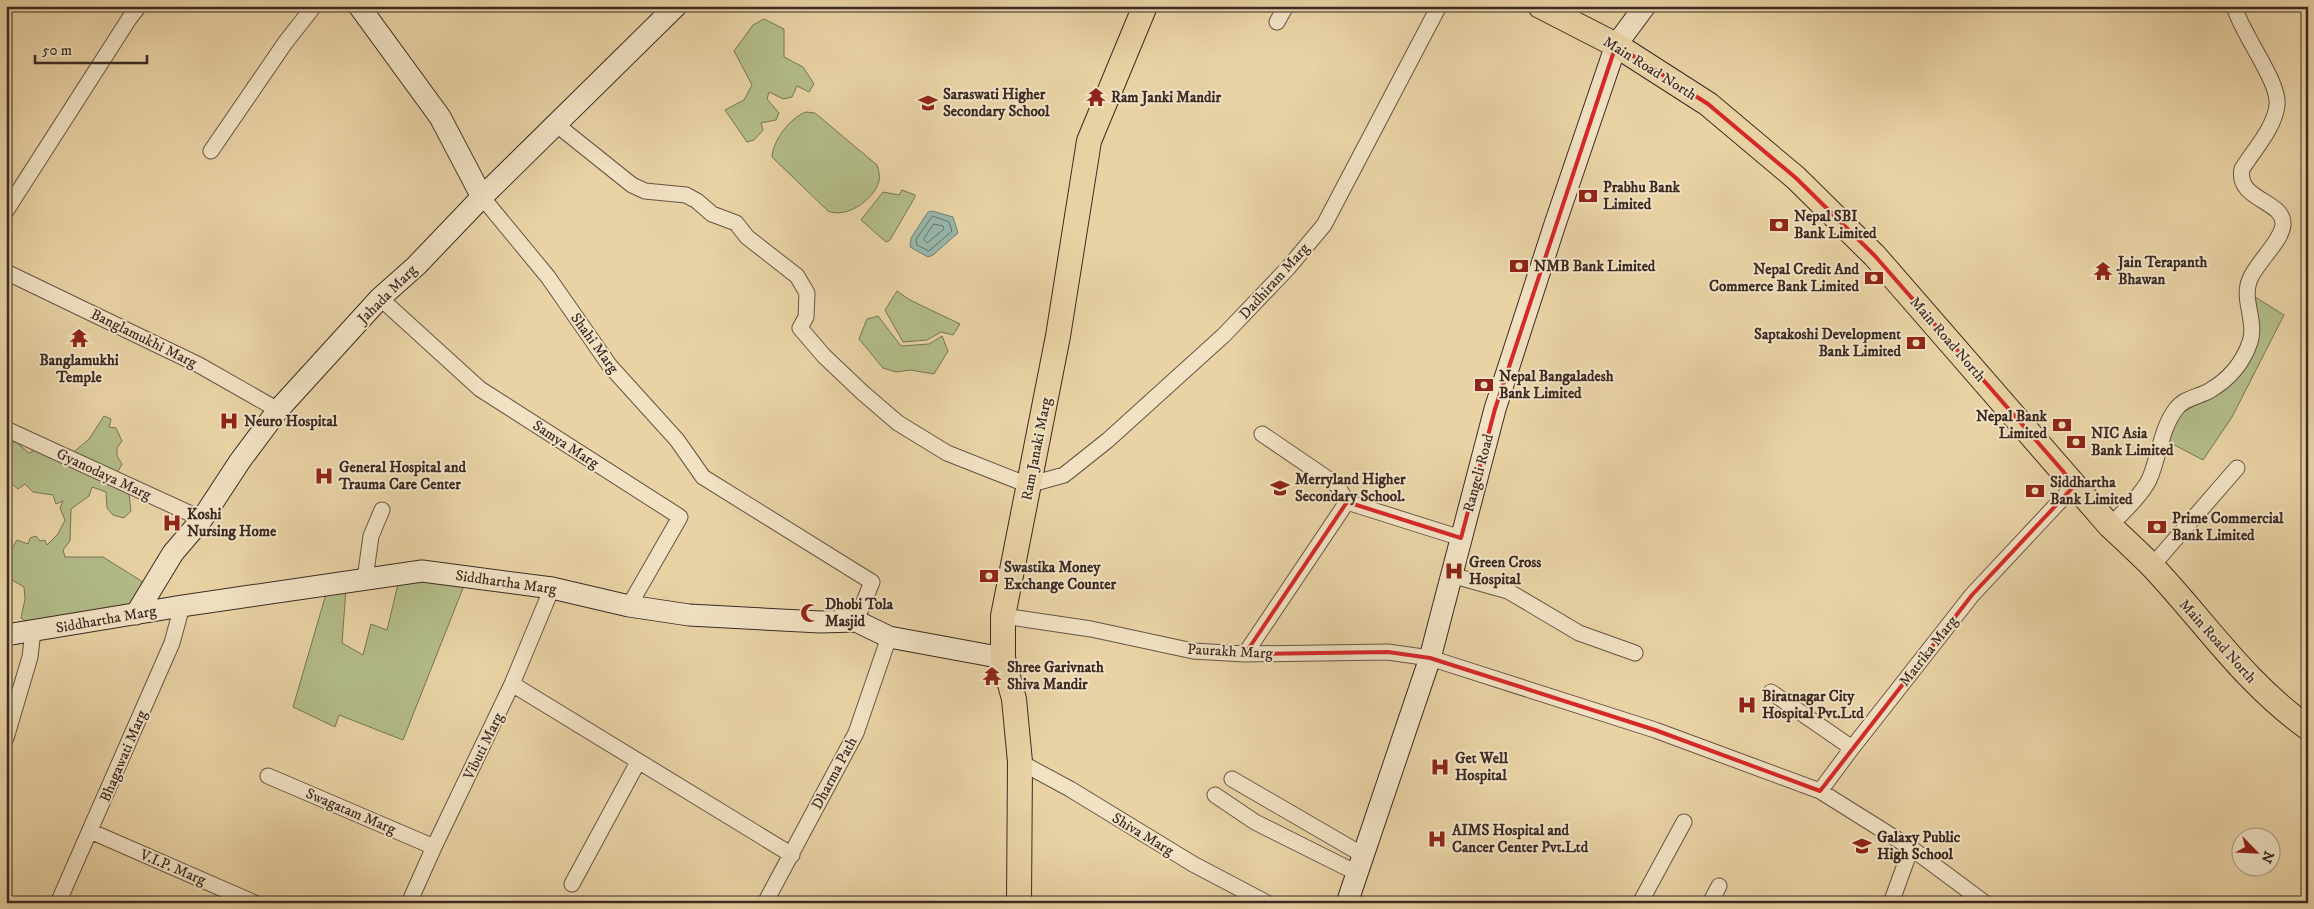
<svg xmlns="http://www.w3.org/2000/svg" width="2314" height="909" font-family="'IM FELL DW Pica',serif">
<style>
.green{fill:#b3bd8a;stroke:#777457}
.water{fill:#97b7ab;stroke:#727f75}
.lines{fill:none;stroke-linecap:round;stroke-linejoin:round}
.shore{stroke:#697068;stroke-width:1}
.street-casing{stroke:#665444;stroke-width:17}
.secondary-casing{stroke:#3b2a24;stroke-width:23}
.primary-casing{stroke:#3b2a24;stroke-width:26}
.street{stroke:#f1e2c4;stroke-width:15}
.secondary{stroke:#f1e2c4;stroke-width:21}
.primary{stroke:#e9d3a5;stroke-width:24}
.marked{fill:none;stroke:#d62828;stroke-width:4;stroke-linejoin:round}
.labels{text-anchor:middle;stroke-width:4;stroke-linejoin:round;paint-order:stroke}
.street-label{font-size:15px;fill:#3b2a24;stroke:#f1e2c4}
.poi-label{font-size:15px;font-weight:bold;fill:#3b2a24;stroke:#f1e2c4;text-anchor:start}
</style>
<rect width="100%" height="100%" fill="#e9d3a5"/>
<filter id="stains"><feTurbulence type="fractalNoise" baseFrequency=".004" numOctaves="4"/><feColorMatrix values="0 0 0 0 .2 0 0 0 0 .09 0 0 0 0 .02 0 0 0 .5 -.17"/></filter>
<radialGradient id="worn" r=".72"><stop offset=".6" stop-color="#630" stop-opacity="0"/><stop offset="1" stop-color="#630" stop-opacity=".3"/></radialGradient>
<!-- green -->
<path class="green" d="M764,19l20,10v28l19,10 11,17 -5,8 -12,-6 -5,11 -9,2 -14,-7 -2,7 12,14 -3,7 -15,3 2,7 -9,10 -7,2 -22,-32 19,-10 8,-15 -18,-34 19,-26z
M806,112l9,1 62,52c2,6 3,11 2,16 -5,19 -33,38 -51,30l-56,-54c1,-17 18,-39 34,-45z
M902,190l13,5v2l-25,43 -4,2 -25,-22 22,-28 16,3z
M897,291l13,9 50,24 -7,11 -12,-3 -14,8 -24,2 -18,-32z
M2247,292l37,23 -52,102 -29,43 -42,-22 9,-20 62,-47 14,-24z
M878,316l23,30 28,-2 13,-8 6,15 -14,23 -24,-4 -14,2 -13,-4 -24,-29 8,-20z
M104,416l7,3 -2,8 7,1 6,13 -5,7v8l5,8 -5,9 12,21 2,17 -7,7 -11,-3 -6,-7 -1,-16 -14,-5 -3,9 -18,13 -1,32 -7,9 2,7h38l40,25 -13,24 -97,20 -12,-8 4,-19 -1,-12 -17,-10v-20l10,-17 11,4 2,-6 6,-2 4,5 5,-1 2,5 11,-11 7,-14 -5,-12 3,-7 -7,3 -3,-9 -20,-3 -8,-8 -7,5 -12,-10v-31l5,-6h5l13,11 10,-5 23,14 27,-23z
M399,580l66,3 -62,157 -64,-25 -4,12 -42,-20 33,-113 20,-5 -4,54 21,12 8,-31 16,6z"/>
<!-- water -->
<path class="water" d="M932,211l21,6 5,16 -25,22 -5,2 -18,-10 1,-9 17,-26z"/>
<g class="lines">
<!-- shore -->
<path class="shore" d="M933,216l16,6 3,9 -23,20 -12,-6 -1,-5z
M934,224l9,2 1,3 -17,14 -3,-4z"/>
<!-- street casing -->
<g class="street-casing">
<path id="street" d="M1277,22l9,-16
M557,125l75,60 13,6 41,4 11,6 15,13 24,9 11,14 50,39 10,17 -1,24 -6,11 24,28 39,37 35,30 49,30 81,32 36,-10 44,-35 116,-105 64,-67 36,-43 115,-219
M211,151l74,-108 29,-37
M482,197l66,80 62,89 67,74 26,37 169,105 -16,39
M6,211l123,-192 10,-13
M6,272l193,93 79,45
M380,298l100,91 200,128 -51,89
M6,429l196,90
M1262,434l75,51 10,17
M2110,526c13,-14 30,-29 39,-46 10,-22 12,-52 27,-71 8,-11 22,-12 33,-18 19,-11 34,-28 41,-49 7,-21 -9,-43 0,-63 7,-17 31,-37 33,-54 2,-25 -47,-24 -41,-56 12,-19 33,-42 35,-64 3,-23 -36,-72 -43,-99
M2152,566l85,-98
M1451,575l57,16 71,42 56,20
M365,579l6,-43 11,-26
M1003,616l88,13 102,22 52,3 143,-2 42,6 225,72 165,61 91,57 74,55
M1245,654l102,-152 114,36
M512,684l280,171
M1771,692l81,56 120,-153 103,-110
M6,738l24,-81 3,-26
M1020,762l50,27 123,75 74,39
M268,776l166,71
M1232,779l131,76
M1820,791l32,-43
M1215,795l40,27 102,51
M90,831l165,72
M572,884l66,-122
M58,903l114,-260 10,-37
M409,903l25,-56 78,-163 40,-96
M765,903l91,-170 33,-96
M1640,903l44,-81
M1710,903l9,-17
M1891,903l20,-55"/>
</g>
<!-- secondary casing -->
<g class="secondary-casing">
<path id="secondary" d="M359,6l81,111 42,80
M136,614l37,-61 29,-34 38,-58 38,-51 102,-112 36,-32 66,-69 194,-191
M6,635l176,-29 240,-35 130,17 77,18 60,9 131,7 36,-1 33,16 114,21
M1347,903l83,-245 65,-249 60,-185 61,-179 29,-39"/>
</g>
<!-- primary casing -->
<g class="primary-casing">
<path id="primary" d="M1540,6l76,39 92,59 88,74 79,78 235,270c14,13 28,26 42,40 53,56 91,115 156,162
M1019,903l1,-141 -6,-63 -11,-41v-42l55,-280 31,-195 56,-135"/>
</g>
<!-- street -->
<use href="#street" class="street"/>
<!-- secondary -->
<use href="#secondary" class="secondary"/>
<!-- primary -->
<use href="#primary" class="primary"/>
</g>
<!-- marked area -->
<path class="marked" d="M1616,45l92,59 88,74 79,78 200,229 -103,110 -152,196 -165,-61 -225,-72 -42,-6 -143,2 102,-152 114,36 34,-129z"/>
<!-- icons -->
<defs>
<g id="temple-bare" transform="scale(1.5)"><path d="M0-6L5-2H3V0L6.5 2.5H4V6H1.5V3h-3V6H-4V2.5H-6.5L-3 0V-2H-5Z" fill="#8f2418" stroke="#f1e2c4" stroke-width="2.5" paint-order="stroke"/></g>
<g id="school-bare" transform="scale(1.5)"><path d="M0-5L7-2L0 1L-7-2ZM-4 1L0 2.5L4 1V4Q0 6-4 4Z" fill="#8f2418" stroke="#f1e2c4" stroke-width="2.5" paint-order="stroke"/></g>
<g id="bank-bare" transform="scale(1.5)"><path d="M-6-4H6V4H-6ZM0-2.3a2.3 2.3 0 1 0 0 4.6a2.3 2.3 0 1 0 0-4.6Z" fill="#8f2418" stroke="#f1e2c4" stroke-width="2.5" paint-order="stroke"/></g>
<g id="hospital-bare" transform="scale(1.5)"><path d="M-5-5h3v3.5h4V-5h3V5h-3V1.5h-4V5h-3Z" fill="#8f2418" stroke="#f1e2c4" stroke-width="2.5" paint-order="stroke"/></g>
<g id="mosque-bare" transform="scale(1.5)"><path d="M3.5-4.9A6 6 0 1 0 3.5 4.9A5 5 0 1 1 3.5-4.9Z" fill="#8f2418" stroke="#f1e2c4" stroke-width="2.5" paint-order="stroke"/></g>
</defs>
<g fill-rule="evenodd">
<use href="#temple-bare" x="1096" y="97"/>
<use href="#school-bare" x="928" y="103"/>
<use href="#bank-bare" x="1588" y="196"/>
<use href="#bank-bare" x="1779" y="225"/>
<use href="#bank-bare" x="1519" y="266"/>
<use href="#temple-bare" x="2103" y="271"/>
<use href="#bank-bare" x="1874" y="278"/>
<use href="#temple-bare" x="79" y="338"/>
<use href="#bank-bare" x="1916" y="343"/>
<use href="#bank-bare" x="1484" y="385"/>
<use href="#hospital-bare" x="229" y="421"/>
<use href="#bank-bare" x="2062" y="425"/>
<use href="#bank-bare" x="2076" y="442"/>
<use href="#hospital-bare" x="324" y="476"/>
<use href="#school-bare" x="1280" y="488"/>
<use href="#bank-bare" x="2035" y="491"/>
<use href="#hospital-bare" x="172" y="523"/>
<use href="#bank-bare" x="2157" y="527"/>
<use href="#hospital-bare" x="1454" y="571"/>
<use href="#bank-bare" x="989" y="576"/>
<use href="#mosque-bare" x="810" y="613"/>
<use href="#temple-bare" x="992" y="676"/>
<use href="#hospital-bare" x="1747" y="705"/>
<use href="#hospital-bare" x="1440" y="767"/>
<use href="#hospital-bare" x="1437" y="839"/>
<use href="#school-bare" x="1862" y="846"/>
</g>
<g class="labels">
<!-- street labels -->
<g class="street-label">
<text transform="translate(1650 68) rotate(32)" y="5">Main Road North</text>
<text transform="translate(1274 281) rotate(-48)" y="5">Dadhiram Marg</text>
<text transform="translate(387 294) rotate(-45)" y="5">Jahada Marg</text>
<text transform="translate(144 338) rotate(26)" y="5">Banglamukhi Marg</text>
<text transform="translate(1948 339) rotate(49)" y="5">Main Road North</text>
<text transform="translate(595 343) rotate(54)" y="5">Shahi Marg</text>
<text transform="translate(566 444) rotate(33)" y="5">Samya Marg</text>
<text transform="translate(1036 449) rotate(-79)" y="5">Ram Janaki Marg</text>
<text transform="translate(1478 473) rotate(-75)" y="5">Rangeli Road</text>
<text transform="translate(104 474) rotate(25)" y="5">Gyanodaya Marg</text>
<text transform="translate(506 582) rotate(8)" y="5">Siddhartha Marg</text>
<text transform="translate(106 619) rotate(-10)" y="5">Siddhartha Marg</text>
<text transform="translate(2218 641) rotate(48)" y="5">Main Road North</text>
<text transform="translate(1230 651) rotate(3)" y="5">Paurakh Marg</text>
<text transform="translate(1928 651) rotate(-52)" y="5">Matrika Marg</text>
<text transform="translate(483 746) rotate(-64)" y="5">Vibuti Marg</text>
<text transform="translate(123 756) rotate(-67)" y="5">Bhagawati Marg</text>
<text transform="translate(834 773) rotate(-62)" y="5">Dharma Path</text>
<text transform="translate(351 811) rotate(23)" y="5">Swagatam Marg</text>
<text transform="translate(1143 834) rotate(31)" y="5">Shiva Marg</text>
<text transform="translate(173 867) rotate(23)" y="5">V.I.P. Marg</text>
</g>
<!-- poi labels -->
<g class="poi-label">
<text x="943" y="99">Saraswati Higher<tspan x="943" dy="17">Secondary School</tspan></text>
<text x="1111" y="102">Ram Janki Mandir</text>
<text x="1603" y="192">Prabhu Bank<tspan x="1603" dy="17">Limited</tspan></text>
<text x="1794" y="221">Nepal SBI<tspan x="1794" dy="17">Bank Limited</tspan></text>
<text x="2118" y="267">Jain Terapanth<tspan x="2118" dy="17">Bhawan</tspan></text>
<text x="1534" y="271">NMB Bank Limited</text>
<text x="1859" y="274" text-anchor="end">Nepal Credit And<tspan x="1859" dy="17">Commerce Bank Limited</tspan></text>
<text x="1901" y="339" text-anchor="end">Saptakoshi Development<tspan x="1901" dy="17">Bank Limited</tspan></text>
<text x="79" y="365" text-anchor="middle">Banglamukhi<tspan x="79" dy="17">Temple</tspan></text>
<text x="1499" y="381">Nepal Bangaladesh<tspan x="1499" dy="17">Bank Limited</tspan></text>
<text x="2047" y="421" text-anchor="end">Nepal Bank<tspan x="2047" dy="17">Limited</tspan></text>
<text x="244" y="426">Neuro Hospital</text>
<text x="2091" y="438">NIC Asia<tspan x="2091" dy="17">Bank Limited</tspan></text>
<text x="339" y="472">General Hospital and<tspan x="339" dy="17">Trauma Care Center</tspan></text>
<text x="1295" y="484">Merryland Higher<tspan x="1295" dy="17">Secondary School.</tspan></text>
<text x="2050" y="487">Siddhartha<tspan x="2050" dy="17">Bank Limited</tspan></text>
<text x="187" y="519">Koshi<tspan x="187" dy="17">Nursing Home</tspan></text>
<text x="2172" y="523">Prime Commercial<tspan x="2172" dy="17">Bank Limited</tspan></text>
<text x="1469" y="567">Green Cross<tspan x="1469" dy="17">Hospital</tspan></text>
<text x="1004" y="572">Swastika Money<tspan x="1004" dy="17">Exchange Counter</tspan></text>
<text x="825" y="609">Dhobi Tola<tspan x="825" dy="17">Masjid</tspan></text>
<text x="1007" y="672">Shree Garivnath<tspan x="1007" dy="17">Shiva Mandir</tspan></text>
<text x="1762" y="701">Biratnagar City<tspan x="1762" dy="17">Hospital Pvt.Ltd</tspan></text>
<text x="1455" y="763">Get Well<tspan x="1455" dy="17">Hospital</tspan></text>
<text x="1452" y="835">AIMS Hospital and<tspan x="1452" dy="17">Cancer Center Pvt.Ltd</tspan></text>
<text x="1877" y="842">Galaxy Public<tspan x="1877" dy="17">High School</tspan></text>
</g>
</g>
<!-- margin -->
<rect width="2314" height="909" fill="none" stroke="#e9d3a5" stroke-width="25"/>
<rect x="8" y="8" width="2299" height="894" fill="none" stroke="#3b2a24" stroke-width="2.5"/>
<rect x="12" y="12" width="2289" height="884" fill="none" stroke="#3b2a24"/>
<!-- north arrow -->
<g transform="translate(2256 852) rotate(114)"><circle r="24" fill="#f1e2c4" stroke="#a89884"/>
<path d="M0-4L9 19L0 12L-9 19Z" fill="#8f2418"/>
<text y="-8" font-size="14" font-weight="bold" text-anchor="middle" fill="#3b2a24">N</text>
</g>
<!-- scale -->
<path d="M35 55v8h112v-8" fill="none" stroke="#3b2a24" stroke-width="2.5"/>
<text x="42" y="55" font-size="15" fill="#3b2a24" stroke="#f1e2c4" stroke-width="4" paint-order="stroke">50 m</text>
<rect width="100%" height="100%" filter="url(#stains)"/>
<rect width="100%" height="100%" fill="url(#worn)"/>
</svg>
